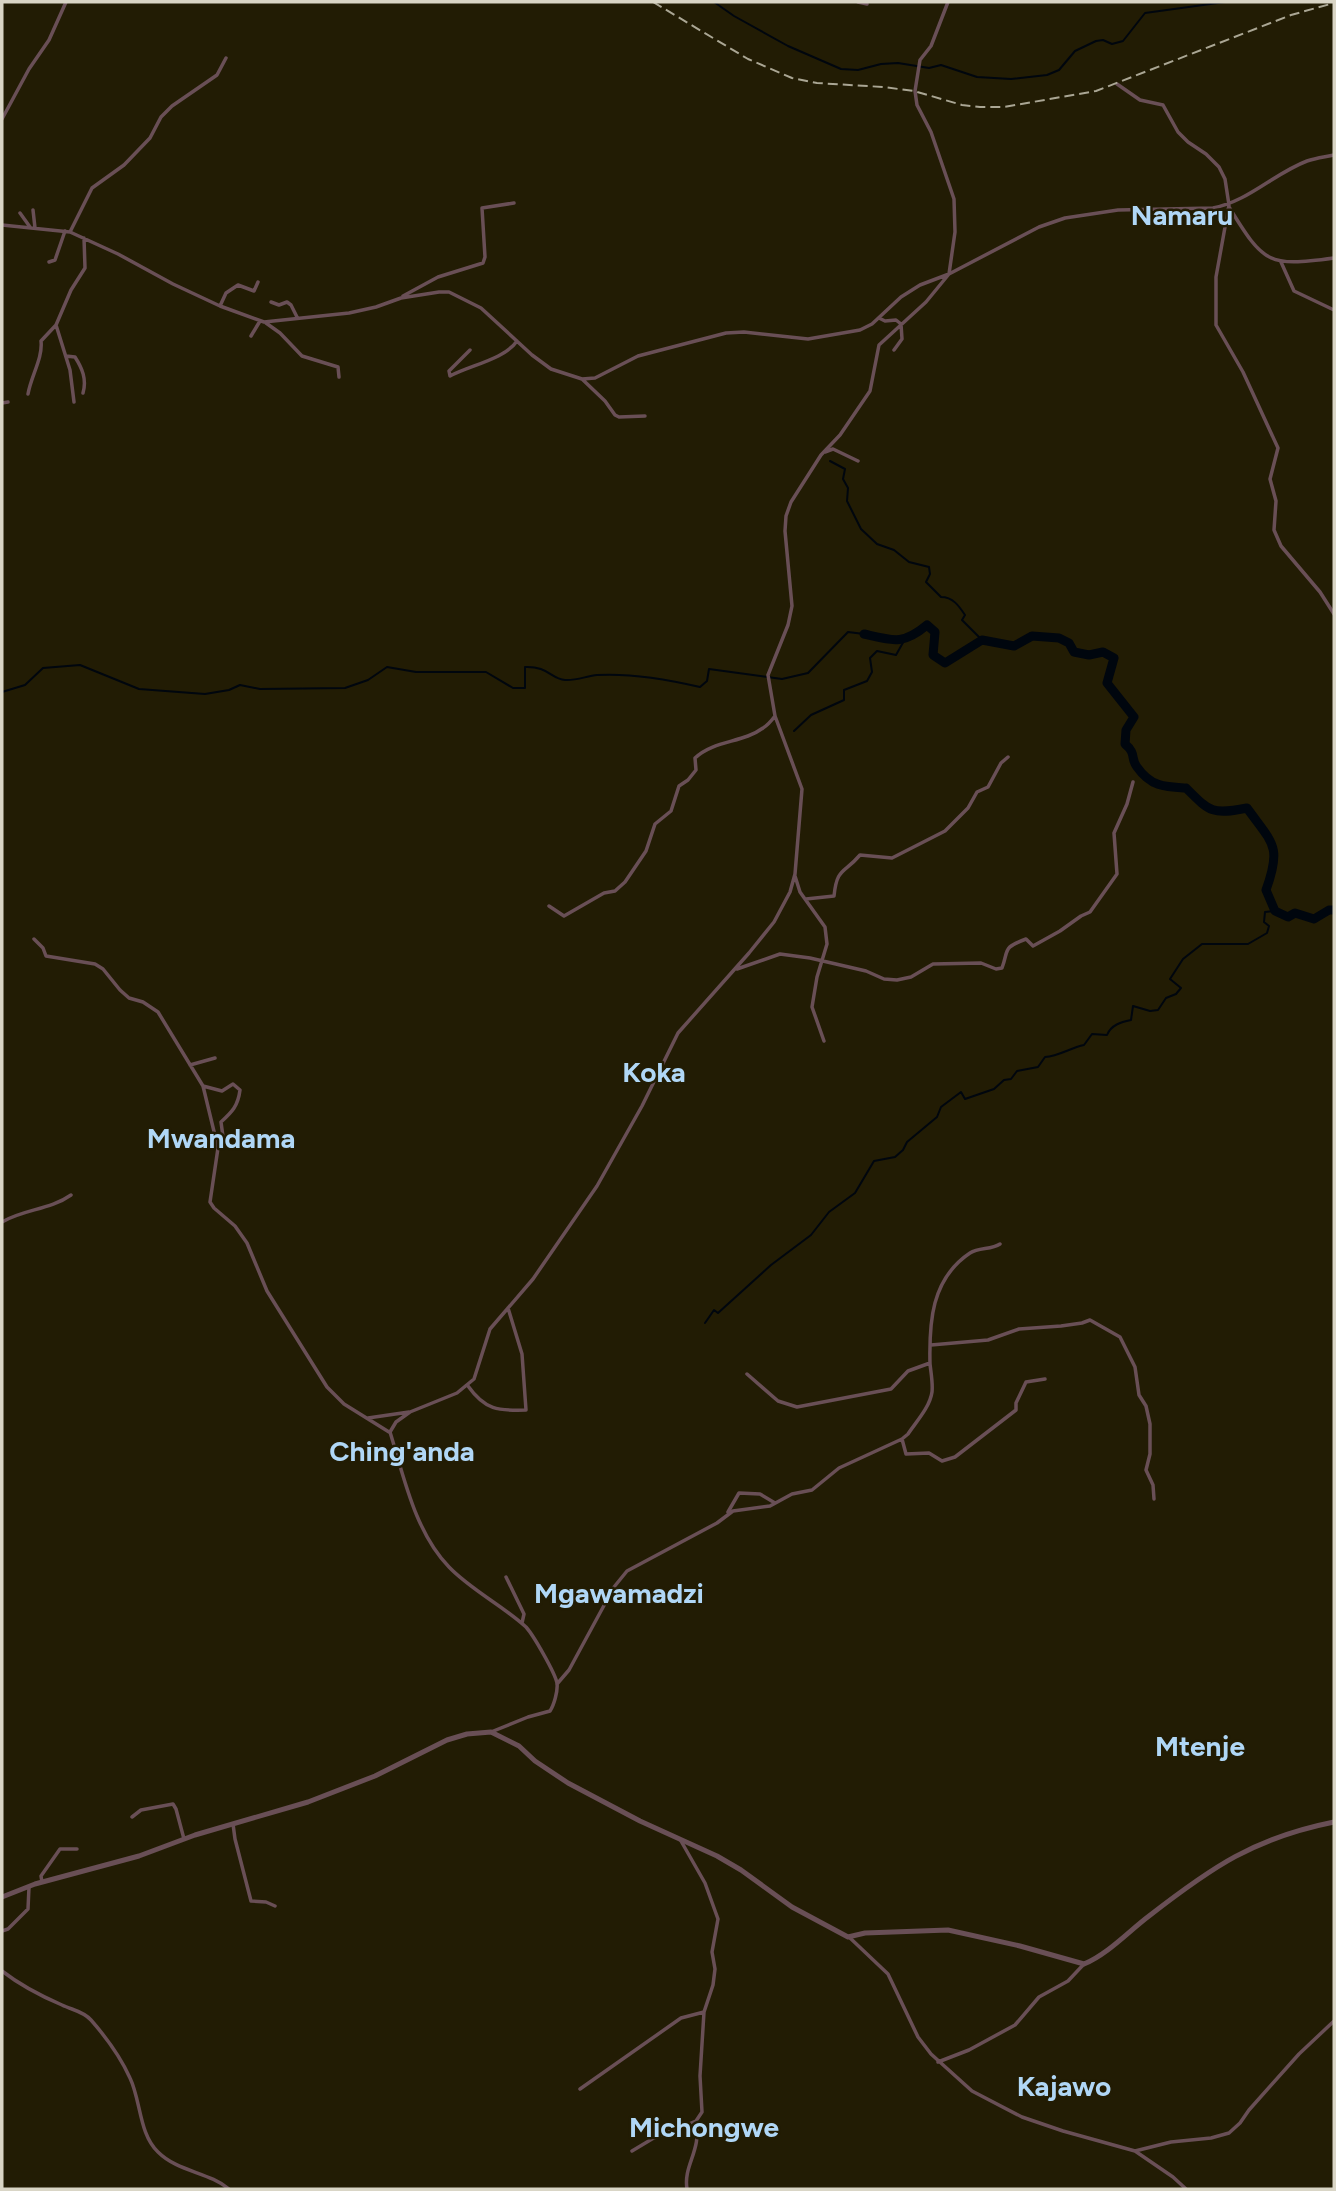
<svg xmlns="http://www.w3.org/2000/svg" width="1336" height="2191" font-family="Figtree,sans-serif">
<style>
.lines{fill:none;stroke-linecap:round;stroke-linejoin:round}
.stream{stroke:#00060e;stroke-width:2}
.river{stroke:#00060e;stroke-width:9}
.minor{stroke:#694f56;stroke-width:3.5}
.tertiary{stroke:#694f56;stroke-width:5}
.rail{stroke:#aaa694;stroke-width:2;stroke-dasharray:10 5;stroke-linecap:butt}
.labels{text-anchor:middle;stroke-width:5;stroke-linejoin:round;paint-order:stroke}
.quarter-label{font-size:28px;font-weight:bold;fill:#b0d7f6;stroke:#221c04}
</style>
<rect width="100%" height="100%" fill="#221c04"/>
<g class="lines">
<!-- stream -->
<path class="stream" d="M714,2l20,14 54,30 53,23 17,1 23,-6 17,-1 31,5 12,-3 36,12 34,2 36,-4 12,-5 16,-19 21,-10 7,-1 9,4 11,-3 22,-28 80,-11
M830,461l15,8 -2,10 5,9 -1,13 14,28 16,15 17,6 15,12 20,5 1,7 -4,8 15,15c12,0 18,9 24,18l-3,5 20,20
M2,692l23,-7 18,-17 37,-3 59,24 66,5 24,-4 11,-5 20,4 85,-1 23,-8 19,-13 29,5h70l27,16h12v-21c23,-1 26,12 40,13 10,1 22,-4 32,-5 35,-2 69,4 103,12l7,-6 2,-12 73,10 26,-6 40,-41 16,2
M794,731l17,-16 33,-15v-10l23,-9 5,-9 -2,-14 7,-7 19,4 9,-16
M705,1323l9,-13 4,3 53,-48 40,-30 18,-23 26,-19 19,-32 21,-4 8,-7 4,-8 30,-25 4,-10 20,-15 4,7 29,-10 10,-9 7,-1 6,-8 21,-4 7,-10c14,-1 25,-9 39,-12l8,-11 15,1c4,-10 14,-13 24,-15l2,-14 17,5 8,-1 8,-12 10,-4 5,-6 -11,-9 13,-20 19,-15h46l19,-11 2,-7 -5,-4 1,-10 10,-1"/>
<!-- river -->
<path class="river" d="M864,634c30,7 39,11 63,-9l8,7 -2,23 12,8 37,-23 32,6 18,-10 27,2 10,5 5,9 15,3 14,-3 11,6 -7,25 27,34 -8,13 -1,14c12,10 5,14 12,23 14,20 28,20 49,21 24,24 26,27 61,20 26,36 35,38 19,82l9,21 13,6 7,-4 19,6 15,-9h5"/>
<!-- minor -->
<path class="minor" d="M858,2l9,2
M1117,84l23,16 23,5 15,27 10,10 18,12 13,13 6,12 4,26 -13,72v48l27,47 35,76 -8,31 6,22 -2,29 7,16 39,46 14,22
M2,119l27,-50 20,-29 17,-38
M1229,207c35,57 39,60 105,51
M33,210l2,18
M20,213l10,14
M2,225l68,7 48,22 55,30 47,22 44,16 85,-9 27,-6 25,-9 38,-6h10l32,16 51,47 19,14 31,10 13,-1 43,-22 88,-23 18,-1 64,7 52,-9 12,-6 29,-27 19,-12 29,-11 90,-47 26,-9 53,-8 95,-2c36,-7 60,-34 94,-47 9,-3 18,-4 27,-6
M70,232l22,-44 32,-23 26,-27 11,-21 11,-11 45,-31 9,-17
M49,262l6,-2 10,-29
M1281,262l13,29 40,19
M403,296l35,-19 45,-14 2,-6 -3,-49 32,-5
M271,302l8,3 8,-3 4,3 6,12
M220,306l6,-13 12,-8 16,6 4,-9
M879,318l6,3 11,-1 5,4 1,15 -8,11
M266,323l14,10 22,23 36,11 1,10
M56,325l14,45 4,32
M251,336l9,-15
M66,356l9,1c7,11 12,22 8,36
M450,376c21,-11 55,-17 67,-35
M450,376l-1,-5 21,-21
M582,379l23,22 10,14 4,2 26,-1
M28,394c3,-18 15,-36 13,-53l15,-16 15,-35 14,-22 -1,-30
M2,403l6,-1
M825,452l8,-3 25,12
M795,876l5,16 25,35 2,17 -10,33 -5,30 12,34
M806,899l28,-3c3,-29 10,-22 26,-41l32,3 53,-27 23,-23 9,-16 11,-5 13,-24 7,-6
M549,906l15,10 40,-23 11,-2 10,-9 21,-31 9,-27 16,-13 8,-25 9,-6 8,-10 -1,-12c19,-18 48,-15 68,-30 5,-3 9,-8 12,-12
M34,939l9,9 3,8 49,8 8,5 17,21 9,8 14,4 15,10 45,74 15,62 -8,54 4,6 21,18 12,17 20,48 60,96 17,17 45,28
M737,969l43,-15 30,4 56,13 18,8 13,1 14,-3 22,-13 48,-1 15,6 6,-1c7,-19 0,-20 24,-29l7,7 27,-15 21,-15 9,-4 27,-38 -3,-41 13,-29 6,-22
M190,1065l25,-7
M203,1086l19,5 11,-7 7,6c-2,16 -8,22 -19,32l3,22 -6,3
M2,1222c22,-13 48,-12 69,-27
M931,1345l57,-5 31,-11 42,-3 21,-3 8,-3 30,17 15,30 4,28 7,11 4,18v30l-4,16 7,15 1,14
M747,1374l31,27 19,6 94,-18 17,-18 22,-8
M468,1386c17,24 30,25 58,24l-4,-56 -14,-46
M368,1418l41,-6
M902,1439l4,15 23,-1 13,8 13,-4 61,-47v-7l10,-21 19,-3
M728,1512l11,-19 21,1 15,9
M506,1577l18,37 -2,9
M557,1684l12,-14 45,-83 13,-16 90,-48 16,-12 37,-5 22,-12 20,-4 27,-22 63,-29 6,-5c8,-12 22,-27 24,-42 1,-9 -1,-19 -2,-28 -1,-41 1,-85 40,-111 9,-6 21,-3 30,-9
M491,1732l37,-15 22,-6c4,-6 8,-20 7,-28 -2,-10 -23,-47 -31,-56 -24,-22 -55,-37 -77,-60 -34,-35 -45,-90 -59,-135l6,-10 14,-10 47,-19 17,-14 16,-50 43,-50 64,-93 45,-80 36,-73 71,-80 25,-31 16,-30 5,-18 7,-85 -27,-73 -7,-41 20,-50 4,-19 -7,-75 1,-15 5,-14 30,-47 19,-20 30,-44 9,-46 47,-43 23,-28 6,-42 -1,-33 -23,-67 -14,-27 -2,-14 5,-31 11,-14 17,-44
M132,1817l9,-7 32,-6 3,5 8,30
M233,1824l2,15 16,62 15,1 9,4
M42,1882l-1,-6 19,-27h17
M2,1931l6,-2 20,-20 1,-22
M849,1937l39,37 30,63 13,17 41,37 50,26 41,14 72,20 36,-9 40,-4 18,-5 11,-10 9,-13 50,-56 35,-33
M2,1971c18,14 39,25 60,34 10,5 21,6 29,15 14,16 30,38 39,58 11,23 9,56 28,74 20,20 51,20 71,37
M938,2062l31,-12 46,-25 24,-28 29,-16 16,-17
M580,2089l101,-71 23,-6
M632,2151l20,-12 44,-18 6,-9 -2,-36 4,-64 9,-27 2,-16 -3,-17 6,-33 -13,-36 -24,-42
M1135,2151l38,26 13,12
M687,2189c-4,-24 15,-38 9,-68"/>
<!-- tertiary -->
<path class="tertiary" d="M2,1897l33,-13 104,-28 56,-21 113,-33 67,-26 72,-36 20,-6 24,-2 28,14 16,15 33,22 72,38 77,35 24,14 51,37 56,30 17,-4 83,-3 72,16 64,18c24,-10 45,-33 65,-48 63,-49 105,-78 185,-94"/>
<!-- rail -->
<path class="rail" d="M653,2l95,57 44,19 25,5 66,4 31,4 48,14 18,2h24l92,-16 195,-76 43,-12"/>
</g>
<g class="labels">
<!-- quarter labels -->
<g class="quarter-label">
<text x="1182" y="225">Namaru</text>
<text x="654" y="1082">Koka</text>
<text x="221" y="1148">Mwandama</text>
<text x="402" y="1461">Ching'anda</text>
<text x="619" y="1603">Mgawamadzi</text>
<text x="1200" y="1756">Mtenje</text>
<text x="1064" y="2096">Kajawo</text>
<text x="704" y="2137">Michongwe</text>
</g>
</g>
<!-- border -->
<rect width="1336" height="2191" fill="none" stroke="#d9d5c6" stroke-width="7"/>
</svg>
